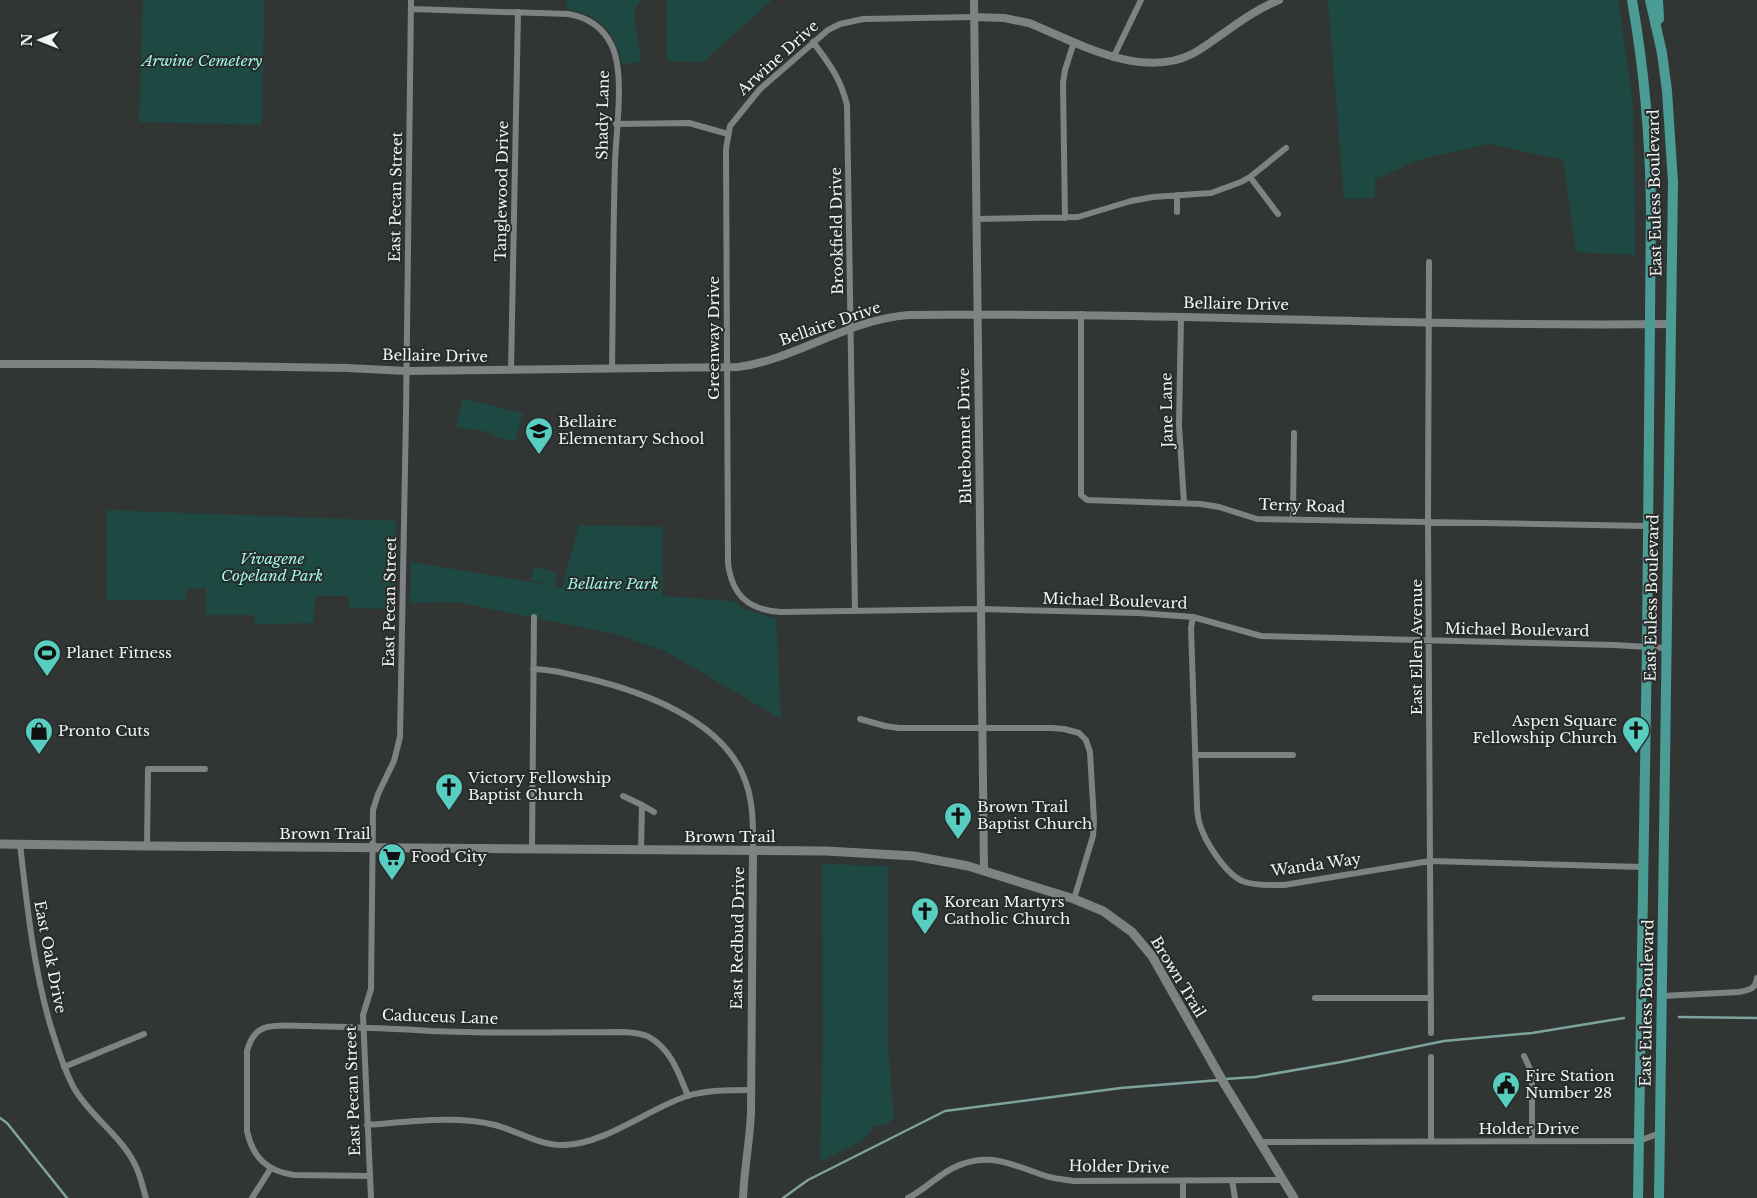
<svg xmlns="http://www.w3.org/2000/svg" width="1757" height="1198" font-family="'Libre Baskerville',serif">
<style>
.green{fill:#1e4943}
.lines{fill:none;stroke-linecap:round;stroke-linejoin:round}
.stream{stroke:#7ea39e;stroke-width:2.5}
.minor{stroke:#7d8382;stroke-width:6}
.tertiary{stroke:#7d8382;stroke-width:8}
.secondary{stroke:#7d8382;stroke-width:9}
.primary{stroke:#4a9c94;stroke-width:10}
.labels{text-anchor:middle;stroke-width:4;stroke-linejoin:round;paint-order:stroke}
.street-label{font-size:15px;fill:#f1f4f3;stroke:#272c2b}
.park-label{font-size:15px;font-style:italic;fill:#9ff7eb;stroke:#272c2b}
.poi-label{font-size:15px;fill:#f1f4f3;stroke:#272c2b;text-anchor:start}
</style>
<rect width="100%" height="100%" fill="#313635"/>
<!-- green -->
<path class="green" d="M143,0h121l-2,125 -123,-3z
M567,0h74l-7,12 7,50 -19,2c-7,-34 -22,-49 -56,-56z
M667,0h105l-69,62 -36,-1z
M1328,0h290l15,103 2,152 -59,-3 -13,-92 -74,-16 -65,14 -49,21v19l-31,1z
M463,398l60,15 -8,29 -25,-7 -2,-3c-12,-3 -21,-3 -32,-5z
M107,510l289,11 -1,88 -46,-1v-12h-33l-3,27 -58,1 -1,-9h-48v-27l-19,1 -2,11h-78z
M579,525l84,2 -1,69 72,5 9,8 33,10 5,100 -116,-68 -54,-18 -155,-31 -46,1 1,-41 139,23 -19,-5 3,-13 23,6 -3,13 8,2z
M822,864l66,2v181l6,70 -6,7 -15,3 -8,12 -45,23 3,-122z"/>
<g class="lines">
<!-- stream -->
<path class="stream" d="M1679,1017l78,1
M1225,1079l30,-2 86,-15 103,-21 88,-8 92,-15
M0,1118l7,5 60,75
M783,1198l25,-18 137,-69 176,-23 99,-8"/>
<!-- minor -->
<path class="minor" d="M411,9l157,5c19,3 35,13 44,32 13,29 4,85 3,117 -2,69 -2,138 -3,206
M974,17l-111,2 -23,5 -12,6 -68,59 -30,37 -4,23 2,414c4,33 21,47 53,49l200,-3 158,4 54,4 68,19 353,9 52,3
M813,42c17,23 27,35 34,63l8,505
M1113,58l28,-58
M616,124l73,-1 39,11
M1250,177l28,37
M1177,195v17
M1065,218l-2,-135 2,-13 9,-28
M976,219l102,-2 53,-16 22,-4 58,-4 30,-11 9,-5 36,-29
M1429,262l-1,260 3,511
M1081,314v181l6,5 114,4 18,3 38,12 390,7
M1181,316l-2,110 5,77
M511,370l7,-358
M1293,518l1,-85
M1193,617l-2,11 6,178c0,5 1,11 2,16 5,18 27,54 46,60 12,4 27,3 39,3l146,-24 213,6
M533,669c18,0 35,5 53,9 55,13 133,41 157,97 11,25 10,50 10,76
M860,719l25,7 14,2h153l12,1 15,4 7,7 4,12 4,69 -1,15 -19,63
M1195,755h98
M623,796l19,9 -1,45
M642,805l12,7
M20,844c7,61 13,121 30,180 7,22 13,44 24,64 17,30 50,49 63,81 4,9 6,19 9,29
M147,846l1,-77h57
M532,849l2,-232
M1662,996l77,-4c10,-2 17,-3 18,-14
M1315,998h116
M1524,1056l8,17v68
M1431,1057v85
M64,1067l80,-33
M367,1125c42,-3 87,-10 128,0 23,6 45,21 69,20 41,-1 84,-36 123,-49 20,-6 43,-6 64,-6
M1261,1142l378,-1 21,-8
M370,1176l-76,-1c-27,-4 -41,-17 -47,-44v-80c3,-10 7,-19 17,-23 12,-4 29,-2 42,-2 42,1 84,2 125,5 65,3 130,1 194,1 8,1 17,1 24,5 22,12 30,37 39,59
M1232,1180l3,18
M1183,1181v17
M252,1198l19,-30
M371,1198l-8,-183 8,-26 2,-179 5,-16 16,-33 6,-24 6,-322 5,-415
M908,1198c16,-8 29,-22 45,-30 35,-18 59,-3 93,8 8,3 18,3 27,5l210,-1"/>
<!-- tertiary -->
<path class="tertiary" d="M974,0l10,871
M974,17l30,1 25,5c47,19 112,57 163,31 6,-3 13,-8 19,-12 22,-15 43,-32 68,-42
M0,364h88l259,4 60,3 331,-4c59,-8 111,-48 171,-52 254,-3 507,12 761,9
M743,1198c1,-29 7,-57 8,-86l2,-261"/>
<!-- secondary -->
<path class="secondary" d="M0,844l147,2 679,5 88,5 54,10 106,33 29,12 29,21 20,24 73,129 69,113"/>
<!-- primary -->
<path class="primary" d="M1632,0c12,68 18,137 19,206l-4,440 -9,552
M1650,0l12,53 5,38 6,91 -14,1016
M1658,0l1,19"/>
</g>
<!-- icons -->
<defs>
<g id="school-pin" transform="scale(1.4375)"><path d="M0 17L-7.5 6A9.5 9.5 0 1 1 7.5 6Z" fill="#58cec0" stroke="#272c2b"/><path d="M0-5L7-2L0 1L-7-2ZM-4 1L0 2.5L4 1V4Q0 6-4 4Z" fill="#111"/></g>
<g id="stadium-pin" transform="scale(1.4375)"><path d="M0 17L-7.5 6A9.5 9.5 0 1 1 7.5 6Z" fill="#58cec0" stroke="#272c2b"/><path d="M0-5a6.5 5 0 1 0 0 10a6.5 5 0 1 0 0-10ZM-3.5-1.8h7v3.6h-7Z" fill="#111"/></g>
<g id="church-pin" transform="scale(1.4375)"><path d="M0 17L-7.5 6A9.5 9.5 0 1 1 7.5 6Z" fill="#58cec0" stroke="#272c2b"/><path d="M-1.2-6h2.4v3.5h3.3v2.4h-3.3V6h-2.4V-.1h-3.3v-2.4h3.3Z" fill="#111"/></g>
<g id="shop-pin" transform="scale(1.4375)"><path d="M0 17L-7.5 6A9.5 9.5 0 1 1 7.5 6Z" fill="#58cec0" stroke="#272c2b"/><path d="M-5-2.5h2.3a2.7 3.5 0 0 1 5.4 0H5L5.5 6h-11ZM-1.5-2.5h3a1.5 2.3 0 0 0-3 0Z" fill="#111"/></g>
<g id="supermarket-pin" transform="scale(1.4375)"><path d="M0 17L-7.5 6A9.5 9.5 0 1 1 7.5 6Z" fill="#58cec0" stroke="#272c2b"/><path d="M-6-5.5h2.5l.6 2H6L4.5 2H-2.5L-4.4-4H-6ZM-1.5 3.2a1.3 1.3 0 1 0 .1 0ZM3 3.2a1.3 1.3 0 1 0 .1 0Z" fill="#111"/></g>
<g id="civic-pin" transform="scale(1.4375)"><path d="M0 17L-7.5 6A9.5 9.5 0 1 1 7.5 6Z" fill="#58cec0" stroke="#272c2b"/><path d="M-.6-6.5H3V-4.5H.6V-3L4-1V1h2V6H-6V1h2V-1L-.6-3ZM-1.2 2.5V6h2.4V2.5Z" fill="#111"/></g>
</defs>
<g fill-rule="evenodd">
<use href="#school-pin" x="539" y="431"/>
<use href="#stadium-pin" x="47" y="653"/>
<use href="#church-pin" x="1636" y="730"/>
<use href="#shop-pin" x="39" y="731"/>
<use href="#church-pin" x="449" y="787"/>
<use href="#church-pin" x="958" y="816"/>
<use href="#supermarket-pin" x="392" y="857"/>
<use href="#church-pin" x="925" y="911"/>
<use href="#civic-pin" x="1506" y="1085"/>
</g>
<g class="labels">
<!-- street labels -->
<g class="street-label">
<text transform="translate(778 58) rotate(-42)" y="5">Arwine Drive</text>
<text transform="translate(603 115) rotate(-89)" y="5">Shady Lane</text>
<text transform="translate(502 191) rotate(-89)" y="5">Tanglewood Drive</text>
<text transform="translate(1655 193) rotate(-91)" y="5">East Euless Boulevard</text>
<text transform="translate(396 197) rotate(-89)" y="5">East Pecan Street</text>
<text transform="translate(837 231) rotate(-91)" y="5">Brookfield Drive</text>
<text transform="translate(1236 304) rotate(1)" y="5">Bellaire Drive</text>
<text transform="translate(830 324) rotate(-19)" y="5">Bellaire Drive</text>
<text transform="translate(714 338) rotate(-90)" y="5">Greenway Drive</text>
<text transform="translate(435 356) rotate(1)" y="5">Bellaire Drive</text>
<text transform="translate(1167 410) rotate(-91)" y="5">Jane Lane</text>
<text transform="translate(965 436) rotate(-91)" y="5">Bluebonnet Drive</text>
<text transform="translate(1302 506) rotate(2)" y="5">Terry Road</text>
<text transform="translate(1652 598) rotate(-89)" y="5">East Euless Boulevard</text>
<text transform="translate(1115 601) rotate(2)" y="5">Michael Boulevard</text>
<text transform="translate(390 602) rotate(-89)" y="5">East Pecan Street</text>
<text transform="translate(1517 630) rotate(1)" y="5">Michael Boulevard</text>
<text transform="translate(1417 647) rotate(-90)" y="5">East Ellen Avenue</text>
<text x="325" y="839">Brown Trail</text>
<text x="730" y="842">Brown Trail</text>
<text transform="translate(1316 865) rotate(-8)" y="5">Wanda Way</text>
<text transform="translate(738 938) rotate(-89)" y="5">East Redbud Drive</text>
<text transform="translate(50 957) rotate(79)" y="5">East Oak Drive</text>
<text transform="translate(1178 977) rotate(59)" y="5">Brown Trail</text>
<text transform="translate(1647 1003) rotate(-89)" y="5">East Euless Boulevard</text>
<text transform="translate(440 1017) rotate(2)" y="5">Caduceus Lane</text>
<text transform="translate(353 1091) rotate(-92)" y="5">East Pecan Street</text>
<text x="1529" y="1134">Holder Drive</text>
<text transform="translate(1119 1167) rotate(1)" y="5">Holder Drive</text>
</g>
<!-- park labels -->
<g class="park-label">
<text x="202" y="66">Arwine Cemetery</text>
<text x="272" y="564">Vivagene<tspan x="272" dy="17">Copeland Park</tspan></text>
<text x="613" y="589">Bellaire Park</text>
</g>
<!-- poi labels -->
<g class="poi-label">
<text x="558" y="427">Bellaire<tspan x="558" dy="17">Elementary School</tspan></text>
<text x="66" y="658">Planet Fitness</text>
<text x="1617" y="726" text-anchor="end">Aspen Square<tspan x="1617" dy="17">Fellowship Church</tspan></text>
<text x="58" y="736">Pronto Cuts</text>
<text x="468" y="783">Victory Fellowship<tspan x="468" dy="17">Baptist Church</tspan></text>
<text x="977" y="812">Brown Trail<tspan x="977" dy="17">Baptist Church</tspan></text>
<text x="411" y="862">Food City</text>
<text x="944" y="907">Korean Martyrs<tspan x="944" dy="17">Catholic Church</tspan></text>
<text x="1525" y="1081">Fire Station<tspan x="1525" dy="17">Number 28</tspan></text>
</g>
</g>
<!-- north arrow -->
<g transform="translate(40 40) rotate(270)" stroke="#272c2b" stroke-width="4" paint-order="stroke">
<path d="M0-4L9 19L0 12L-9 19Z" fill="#f1f4f3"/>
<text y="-8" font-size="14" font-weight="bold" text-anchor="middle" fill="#f1f4f3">N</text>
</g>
</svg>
